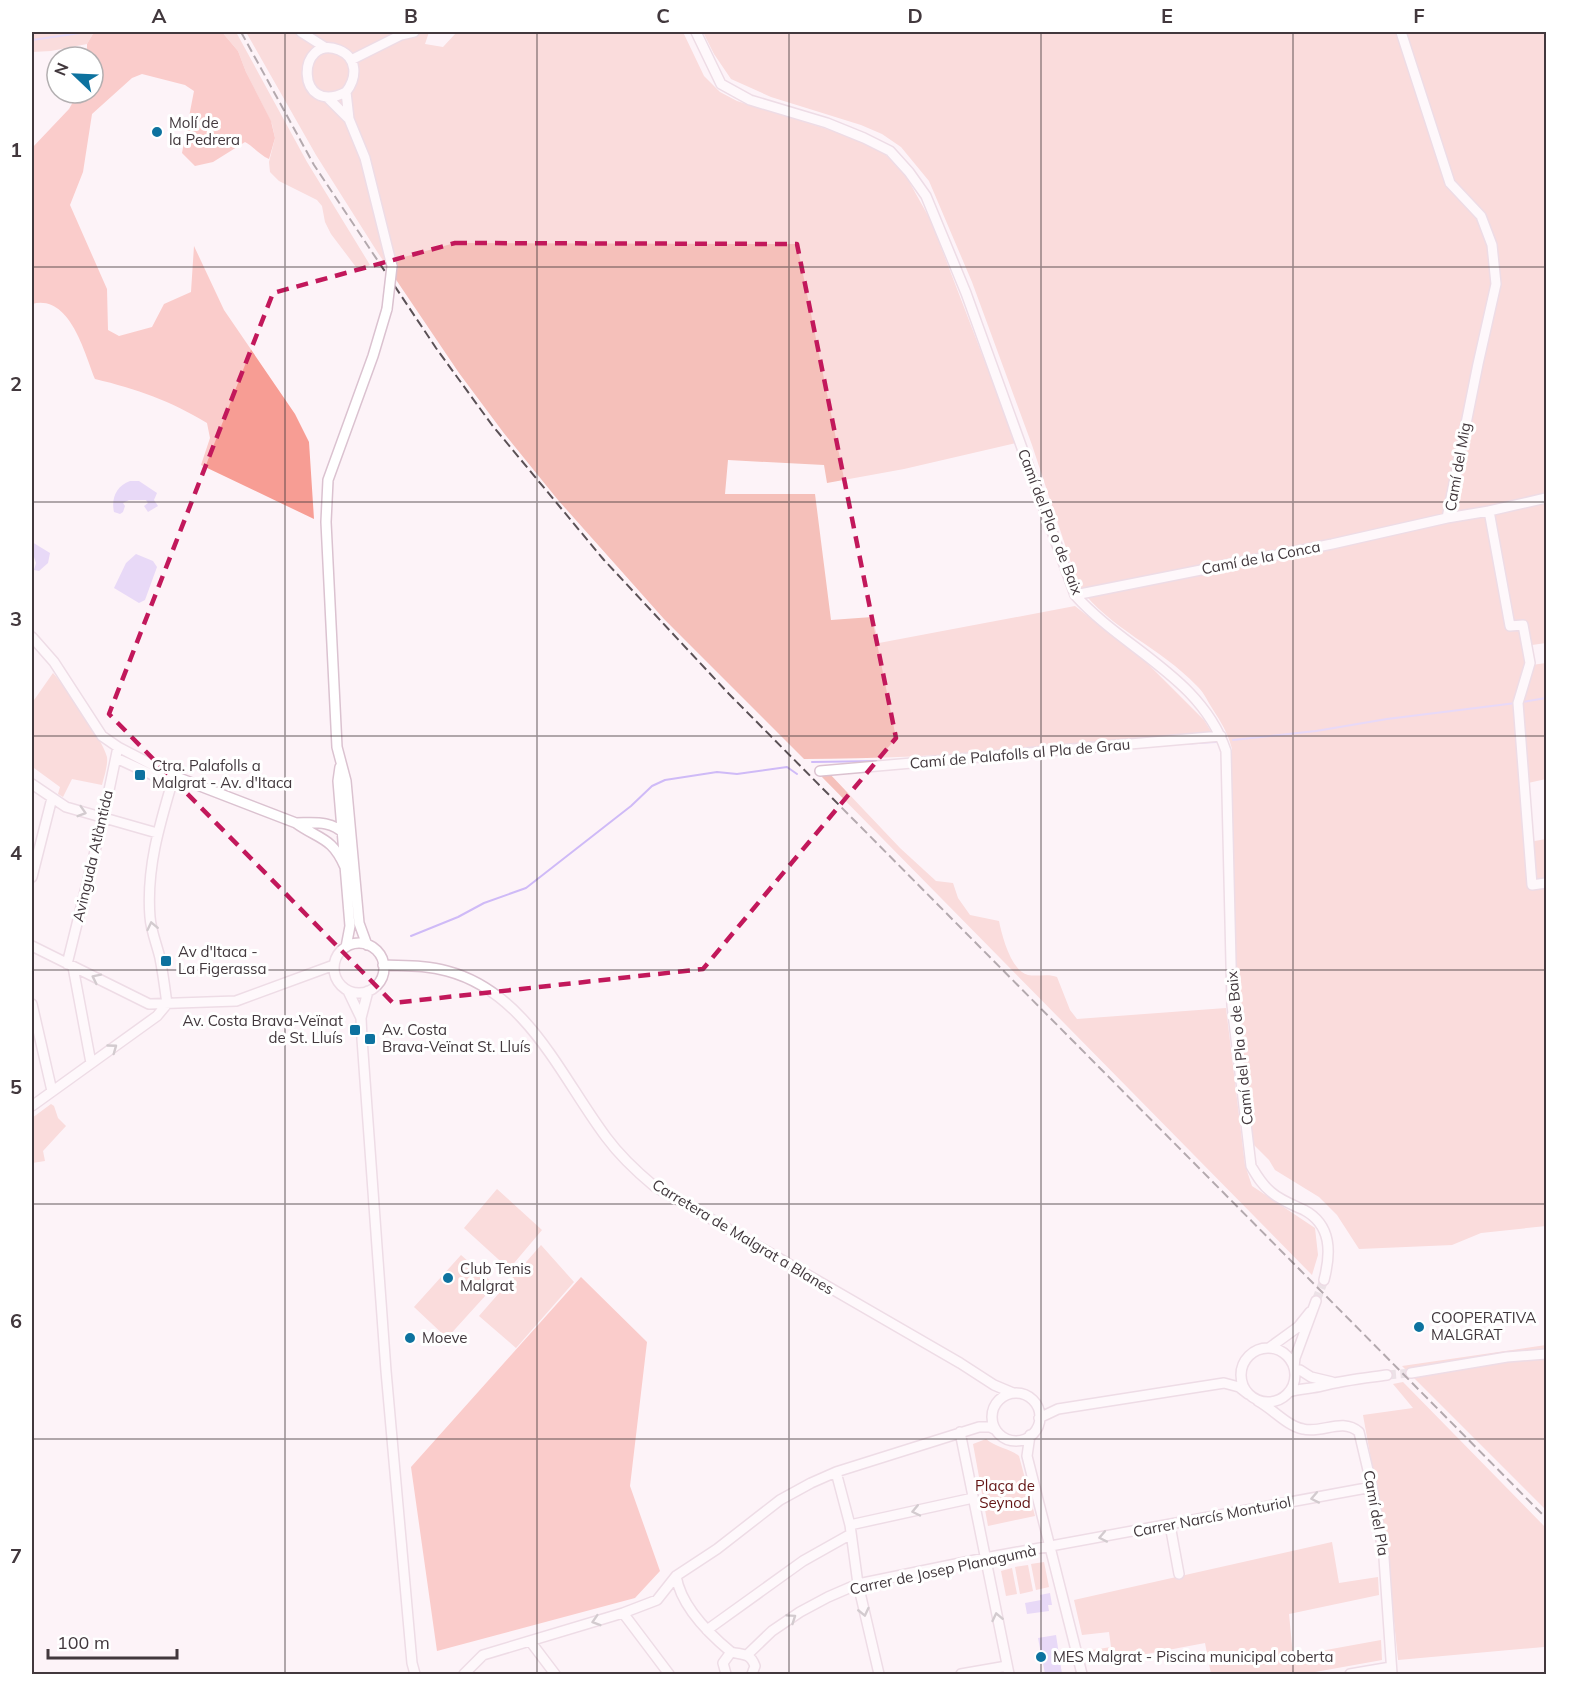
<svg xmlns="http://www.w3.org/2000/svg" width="1578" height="1706" font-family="Mulish,sans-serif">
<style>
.green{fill:#f5c0ba}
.forest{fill:#f79d94}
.water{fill:#cfbaf7}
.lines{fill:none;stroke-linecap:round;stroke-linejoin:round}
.stream{stroke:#cfbaf7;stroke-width:2}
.minor-tunnel{stroke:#d8ced3;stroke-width:9;stroke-dasharray:9 4.5;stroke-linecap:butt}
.minor-casing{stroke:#dbc2d0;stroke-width:12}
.minor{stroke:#fff;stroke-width:9}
.rail{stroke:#5b5156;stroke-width:2;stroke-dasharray:9 4.5;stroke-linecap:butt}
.minor-bridge-casing{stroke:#dbc2d0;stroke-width:12;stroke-linecap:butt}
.minor-bridge{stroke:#fff;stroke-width:9}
.oneway{stroke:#a09c9e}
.marked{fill:none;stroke:#c2185b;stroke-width:4.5;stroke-dasharray:12 8;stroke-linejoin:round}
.grid{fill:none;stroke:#42383d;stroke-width:1.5;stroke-opacity:0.55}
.poi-dot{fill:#0d729f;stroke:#fff;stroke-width:2}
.labels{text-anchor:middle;stroke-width:6;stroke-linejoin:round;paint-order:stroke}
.poi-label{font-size:15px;fill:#42383d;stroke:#fff;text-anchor:start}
.street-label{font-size:15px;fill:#42383d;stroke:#fff}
.park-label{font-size:15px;fill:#641515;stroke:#fff}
.neatline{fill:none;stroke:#42383d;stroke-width:2}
.grid-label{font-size:20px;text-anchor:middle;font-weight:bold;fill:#42383d}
</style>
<rect width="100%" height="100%" fill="#fdf3f8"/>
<!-- green -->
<path class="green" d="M32,32h62l-7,12 -36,7 -19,1z
M222,32h14l71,130 63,103 -11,6 -28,-37 -6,-12 -3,-16 -5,-6 -38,-19 -9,-9 -1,-10 6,-24 -3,-14 -26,-52 -8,-21z
M246,32h183l-4,12 18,3 13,-14 6,-1h221l21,44 16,16 17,9 103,32 43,19 23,24 25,45 85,222 -112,26 -77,14 -3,-18 -96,-5 -3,34h90l16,126 41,-3 7,26 196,-37 71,56 58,58 8,13c-136,12 -272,26 -408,26l-140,-140 -106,-119 -55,-68 -44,-59 -81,-120 -62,-98z
M703,32h843v611l-14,2v20l14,-2v116l-18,4 1,59 17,-3v387l-65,7 -29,12 -93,4 -22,-34 -18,-18 -44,-27 -6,-10 -17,-17 -16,-138 -4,-109v-147c-4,-16 -11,-27 -20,-41 -5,-8 -9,-17 -16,-23 -35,-37 -86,-56 -117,-98l-47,-142 -60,-163 -43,-101 -28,-34 -19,-13 -21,-9 -90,-28 -40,-18 -17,-25z
M53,673c14,15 49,65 54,84 1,8 -3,20 -5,28l-30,-6 -9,18 -5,-3 2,-7 -26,-19 -2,2v-67z
M828,772l72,76 36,33 17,2 5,15 12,17 29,6c3,15 12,50 29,54 10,2 20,-2 29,2l13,33 7,9 149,-11 19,157 7,21 63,42 3,27 -6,20 -492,-500z
M51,1104l3,2 4,12 8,8 -23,25 2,10 -13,2v-45z
M497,1189l45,41 -33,39 -45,-41z
M541,1245l33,37 -58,66 -37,-32z
M461,1255l34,30 -48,53 -33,-31z
M1546,1345v165l-144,-144z
M1403,1382l143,146v143l-2,-24 -146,13 -12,-117 -23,-128 50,-7 -20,-24z
M986,1439c11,9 25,10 33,17l16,60 -47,10 -15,-82z
M1332,1542l7,41 39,-6 1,18 -90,19 4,42 88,-16 1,20 -78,14h-93l-6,-31 -117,22 -2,-14 25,-4 -2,-15 -27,3 -8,-35z
M1044,1562l5,25 -13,3 -5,-26z
M1028,1565l5,26 -13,3 -5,-27z
M1012,1568l5,26 -11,2 -5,-25z"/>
<!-- forest -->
<path class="forest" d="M94,32h128l16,19 8,21 25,49 4,17 -6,21c-9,-4 -15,-12 -24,-17l-32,20 -18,4 -13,-13 12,-62 -9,-6 -43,-11 -10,4 -40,36 -9,58 -13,33 37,84 1,41 11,6 33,-9 12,-23 27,-12 3,-46 30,64 71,104 14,28 5,77 -113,-54 9,-27 -3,-15c-36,-22 -70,-34 -112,-44 -11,-27 -25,-85 -63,-75v-156l37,-39 9,-16h15v-36h-6v-13z
M581,1277l66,65 -17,144 30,85 -25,27 -198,53 -26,-184z"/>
<!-- water -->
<path class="water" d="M130,481h9l18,12 -3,7 4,6 -10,6 -4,-6 4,-3 -2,-3h-17l-6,3 2,3 -2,6 -3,2 -6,-2c-3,-13 2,-26 16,-31z
M32,542l18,11 -2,10 -9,8 -5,-1 2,-7 -2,-6h-2z
M136,554l17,7 4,6 -12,33 -6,3 -25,-15 12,-25z
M1050,1593l2,12h-4l1,6 -22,3 -2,-11 16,-3 -1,-5z
M1056,1635l6,39h-17l-7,-36z"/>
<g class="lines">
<!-- stream -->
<path class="stream" d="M32,40l55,-8
M1522,702l24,-4
M1233,740l83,-9 71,-12 129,-16
M1181,744l35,-2
M812,762l67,-1
M411,936l47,-19 26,-14 42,-15 105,-82 21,-20 13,-6 52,-8 20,2 50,-7 10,7"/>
<!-- minor-tunnel -->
<path class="minor-tunnel" d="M1316,1301l8,-21
M1387,1375l24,-2"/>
<!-- minor casing -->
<g class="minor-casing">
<path id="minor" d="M301,32l25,16
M696,32l25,52 29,16 77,23 37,15 26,13 19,21 17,24 40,97 109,302c49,55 126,82 151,156l6,254 19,161c6,10 11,19 20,26 9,8 22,13 33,18 28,15 27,43 20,70
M1401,32l49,151 31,33 11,29 4,39 -18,80 -31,154 42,-7 21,115 13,-1 7,38 -12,40 14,182 14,-2
M351,60l50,-25 13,-3
M346,92c-51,26 -50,-59 -7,-42 19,8 18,28 7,42l3,27 16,39 27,108
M327,97l22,22
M1489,511l57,-13
M1075,595l257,-51 115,-26
M32,637l22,25 48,74 16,11 56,29 122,47c24,17 36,14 49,44
M116,758l56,26
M340,767l-2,14 12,145 -4,21
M820,771l401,-35
M32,784l34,23 91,26
M296,823c17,0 36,-3 48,11
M32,877l20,-79
M334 968a25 25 0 1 1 50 0a25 25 0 1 1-50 0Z
M367,945l-8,-22 -13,-142 -9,-34 -11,-225 2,-42 45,-124 14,-47
M32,946l117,58 87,-3 98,-36
M67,964l36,-145 15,-72
M383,965c22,1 43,0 64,6 80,21 114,106 159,166 14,19 30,34 48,49l306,177 34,22 19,8
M73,967l18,96
M348,991l13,27
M368,991l-7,27 1,21 24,332 26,292 3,11
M32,1004l20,87
M167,1004c-2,-15 -4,-31 -7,-46 -3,-13 -9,-27 -10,-41 -4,-49 10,-94 24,-141
M32,1106l125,-90 10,-12
M1241 1375a27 27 0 1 1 54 0a27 27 0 1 1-54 0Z
M1269,1348l29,-21 12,-15
M1294,1367l1,-9 21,-57
M1295,1370h5l11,7 21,5
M1411,1373l96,-16 39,-3
M1289,1392c11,-4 22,-3 33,-6 21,-6 43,-8 65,-11
M992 1417a24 24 0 1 1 48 0a24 24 0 1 1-48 0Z
M1258,1401c15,8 29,25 45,28 19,5 39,-12 56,3l13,55 12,71 8,116
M1039,1418l19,-9 166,-26 15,4 9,7
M960,1432l49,242
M1030,1435l-3,21 55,218
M836,1472l14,53 8,59 21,90
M850,1525l123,-27
M1170,1525l9,49
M676,1576c5,30 32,57 55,76
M623,1613l46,61
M707,1630l96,-69 48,-27
M530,1641l25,33
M731,1652c11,3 19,0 24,14l-3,8
M747,1655l25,-24 28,-19 28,-15 30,-13 127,-26 387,-71
M464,1674l19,-19 140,-42 34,-13 19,-24 41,-27 63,-49 31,-17 25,-11 143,-45h11l6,3
M726,1674l-3,-11 8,-11
M961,1674l46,-8
M1350,1674l41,-7"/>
</g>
<!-- minor -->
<use href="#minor" class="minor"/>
<!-- rail -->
<path class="rail" d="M241,32l73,133 122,183 56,77 112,135 125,134 817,824"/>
<!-- minor-bridge casing -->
<g class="minor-bridge-casing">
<path id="minor-bridge" d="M387,309l5,-43"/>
</g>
<!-- minor-bridge -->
<use href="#minor-bridge" class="minor-bridge"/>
</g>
<!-- one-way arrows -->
<defs><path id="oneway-chevron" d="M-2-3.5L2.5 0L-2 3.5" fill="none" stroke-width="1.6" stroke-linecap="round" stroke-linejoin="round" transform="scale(1.5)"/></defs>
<g class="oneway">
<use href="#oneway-chevron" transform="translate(82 812) rotate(17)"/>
<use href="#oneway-chevron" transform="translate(152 926) rotate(-102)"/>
<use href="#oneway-chevron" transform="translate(96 978) rotate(-154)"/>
<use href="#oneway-chevron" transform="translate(113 1048) rotate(-36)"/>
<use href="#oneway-chevron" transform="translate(1315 1498) rotate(169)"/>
<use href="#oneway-chevron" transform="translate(916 1511) rotate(168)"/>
<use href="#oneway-chevron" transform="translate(1103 1537) rotate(169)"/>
<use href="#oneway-chevron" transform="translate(864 1612) rotate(77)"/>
<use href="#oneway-chevron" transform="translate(997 1617) rotate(-102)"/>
<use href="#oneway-chevron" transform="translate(792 1618) rotate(-34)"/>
<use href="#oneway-chevron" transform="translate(596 1621) rotate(163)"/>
</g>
<!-- marked area -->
<path d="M0 0H1578V1706H0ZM455,243l342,1 99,494 -193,231 -310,34 -284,-289 164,-421z" fill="#fdf3f8" fill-opacity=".55" fill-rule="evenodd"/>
<path class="marked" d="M455,243l342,1 99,494 -193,231 -310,34 -284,-289 164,-421z"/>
<!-- grid -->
<path class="grid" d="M285,32v1642M537,32v1642M789,32v1642M1041,32v1642M1293,32v1642M32,267h1514M32,502h1514M32,736h1514M32,970h1514M32,1204h1514M32,1439h1514"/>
<!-- markers -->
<g class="poi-dot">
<circle cx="157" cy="132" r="6"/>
<rect x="134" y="769" width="12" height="12" rx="3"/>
<rect x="160" y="955" width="12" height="12" rx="3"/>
<rect x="349" y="1024" width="12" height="12" rx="3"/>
<rect x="364" y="1033" width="12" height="12" rx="3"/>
<circle cx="448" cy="1278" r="6"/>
<circle cx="1419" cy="1327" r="6"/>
<circle cx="410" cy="1338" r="6"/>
<circle cx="1041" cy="1657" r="6"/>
</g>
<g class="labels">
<!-- poi labels -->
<g class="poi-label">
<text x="169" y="128">Molí de<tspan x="169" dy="17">la Pedrera</tspan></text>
<text x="152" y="771">Ctra. Palafolls a<tspan x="152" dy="17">Malgrat - Av. d'Itaca</tspan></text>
<text x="178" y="957">Av d'Itaca -<tspan x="178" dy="17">La Figerassa</tspan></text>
<text x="343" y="1026" text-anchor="end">Av. Costa Brava-Veïnat<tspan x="343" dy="17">de St. Lluís</tspan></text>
<text x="382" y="1035">Av. Costa<tspan x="382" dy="17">Brava-Veïnat St. Lluís</tspan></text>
<text x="460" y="1274">Club Tenis<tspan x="460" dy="17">Malgrat</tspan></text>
<text x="1431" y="1323">COOPERATIVA<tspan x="1431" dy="17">MALGRAT</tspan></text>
<text x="422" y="1343">Moeve</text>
<text x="1053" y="1662">MES Malgrat - Piscina municipal coberta</text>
</g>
<!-- street labels -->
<g class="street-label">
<text transform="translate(1458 467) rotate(-80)" y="5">Camí del Mig</text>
<text transform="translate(1050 522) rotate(69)" y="5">Camí del Pla o de Baix</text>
<text transform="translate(1261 558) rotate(-11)" y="5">Camí de la Conca</text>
<text transform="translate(1020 754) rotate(-5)" y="5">Camí de Palafolls al Pla de Grau</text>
<text transform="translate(93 856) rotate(-77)" y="5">Avinguda Atlàntida</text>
<text transform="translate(1240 1048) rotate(-96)" y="5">Camí del Pla o de Baix</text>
<text transform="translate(743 1237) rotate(31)" y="5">Carretera de Malgrat a Blanes</text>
<text transform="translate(1376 1513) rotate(80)" y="5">Camí del Pla</text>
<text transform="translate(1212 1517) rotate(-11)" y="5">Carrer Narcís Monturiol</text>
<text transform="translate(943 1570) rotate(-12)" y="5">Carrer de Josep Planagumà</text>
</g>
<!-- park labels -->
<g class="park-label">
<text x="1005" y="1491">Plaça de<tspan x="1005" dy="17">Seynod</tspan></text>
</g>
</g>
<!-- border -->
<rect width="1578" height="1706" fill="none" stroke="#ffffff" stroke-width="66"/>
<!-- north arrow -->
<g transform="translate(75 75) rotate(293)"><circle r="28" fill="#ffffff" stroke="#b3afb1" stroke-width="1.5"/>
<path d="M0-4.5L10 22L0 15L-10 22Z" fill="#0d729f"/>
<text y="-9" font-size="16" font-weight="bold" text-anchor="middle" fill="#42383d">N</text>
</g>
<!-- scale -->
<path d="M48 1649v9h129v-9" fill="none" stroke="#42383d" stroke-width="3"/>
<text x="57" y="1649" font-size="18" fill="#42383d" stroke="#ffffff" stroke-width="4.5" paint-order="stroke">100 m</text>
<rect x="33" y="33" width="1512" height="1640" class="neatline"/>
<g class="grid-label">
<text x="159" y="23">A</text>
<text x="411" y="23">B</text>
<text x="663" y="23">C</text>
<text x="915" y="23">D</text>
<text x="1167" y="23">E</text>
<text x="1419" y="23">F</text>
<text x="16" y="157">1</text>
<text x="16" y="391">2</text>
<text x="16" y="626">3</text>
<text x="16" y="860">4</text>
<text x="16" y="1094">5</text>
<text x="16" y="1328">6</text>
<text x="16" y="1563">7</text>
</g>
</svg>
